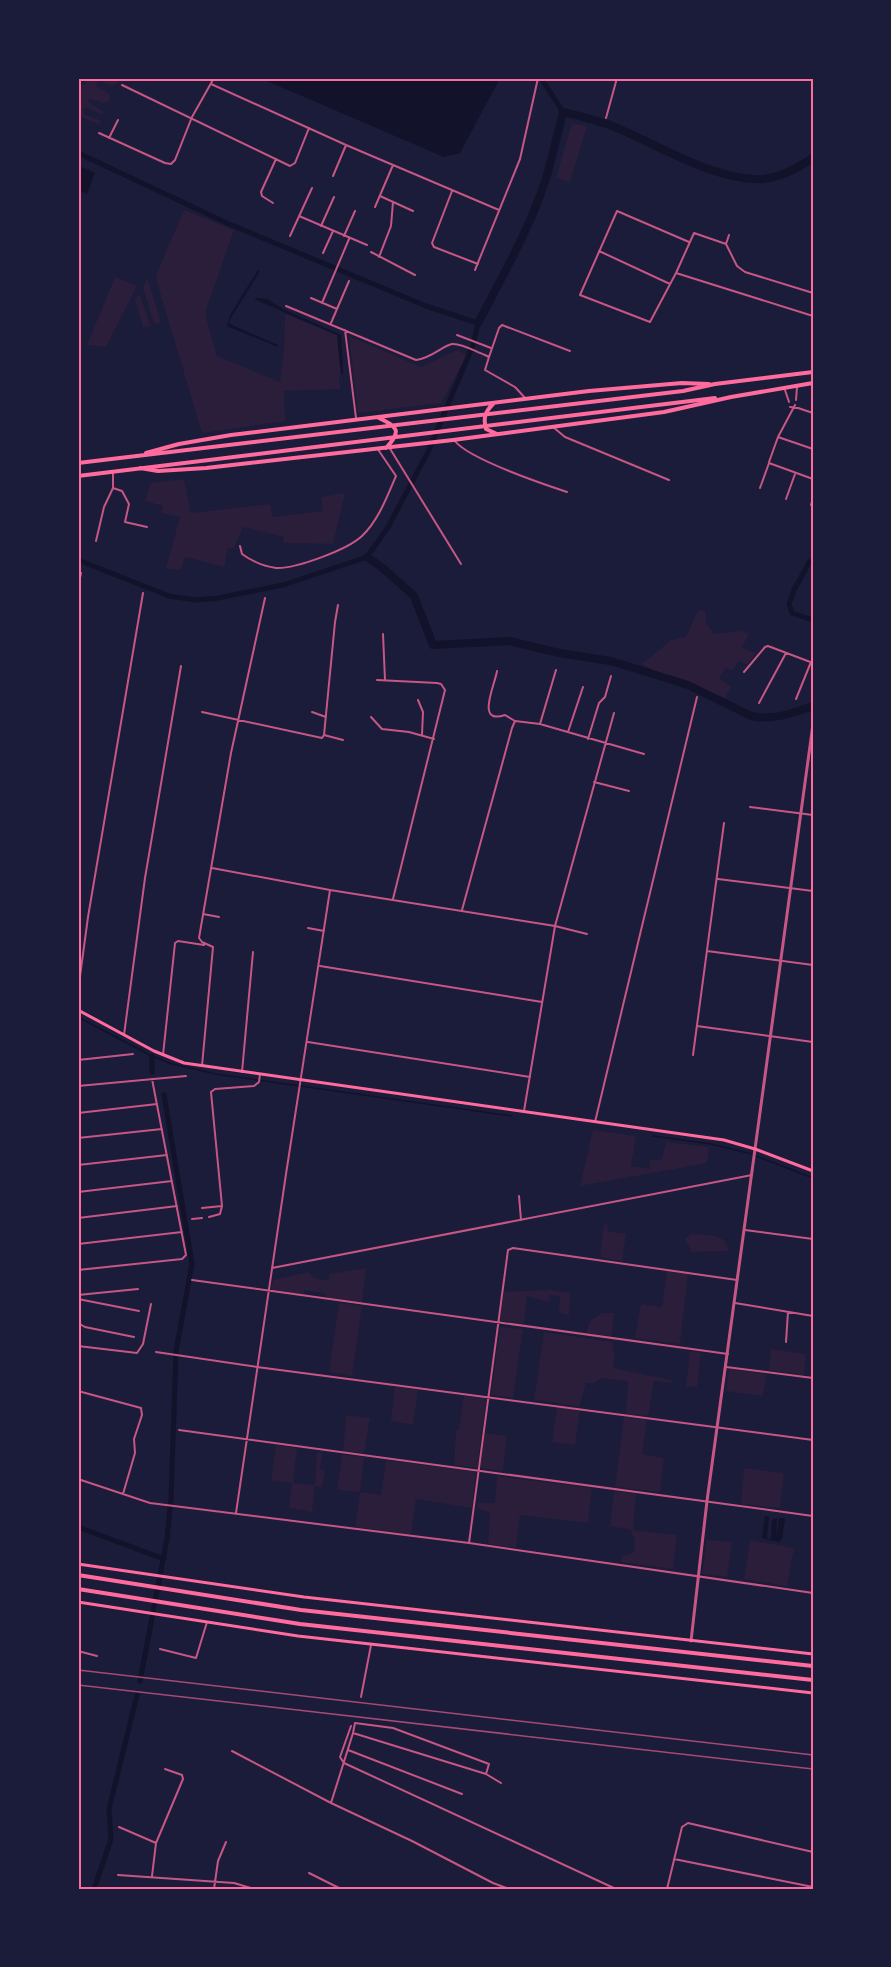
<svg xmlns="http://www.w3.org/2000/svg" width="891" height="1967" font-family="Barlow,sans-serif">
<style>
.green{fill:#2a1e3b}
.water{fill:#12122b}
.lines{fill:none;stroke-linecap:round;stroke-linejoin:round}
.stream{stroke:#12122b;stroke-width:1.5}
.canal{stroke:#12122b;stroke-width:5}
.river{stroke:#12122b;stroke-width:8}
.minor{stroke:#c65784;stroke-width:2}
.tertiary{stroke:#c65784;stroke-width:3}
.secondary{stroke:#ff6b9d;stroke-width:3}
.primary{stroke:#ff6b9d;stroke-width:4}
.motorway{stroke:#ff6b9d;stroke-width:4}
.rail{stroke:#a44b75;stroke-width:1.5}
.neatline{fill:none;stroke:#ff6b9d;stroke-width:2}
</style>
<rect width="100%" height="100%" fill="#1b1b3a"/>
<!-- green -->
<path class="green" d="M88,78h31l-2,6 -6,2 -13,-7 -2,7 14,8v6l-5,3 -15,-4 -2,3 16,10 -2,2 -17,-7 -2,2 1,5 17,7 -3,3 -17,-7 -3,1v-22l2,-3 -2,-8h6z
M572,123l15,3 -17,56 -14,-4z
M184,210l50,20 -28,80v7l11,39 63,26 4,-33 1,-35 52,21 4,39 -2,2 1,13 -56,2 1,30 -83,12 -46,-154 1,-6z
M115,277l22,9 -31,61 -19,-2z
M147,279l1,1 13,42 -7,2 -11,-37z
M139,293l12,33 -8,1 -8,-27z
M349,336l72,31 36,-17 10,5 -26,48 -83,10z
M184,479l7,34 79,-9 3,13 50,-6 -2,-14 24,-4 -12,51 -50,-1 1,-6 -41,-10 -9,21h-6l-4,19 -39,-10 -4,13 -15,-2 14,-51 -19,-4 2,-7 -18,-5 5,-18z
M698,610l7,1 2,13 7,10 24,-3 11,2 -7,15 14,5 -9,12 -9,-4 -5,9 -7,-2 -7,10 12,9 -6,11 -73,-28 -10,-6 29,-24 15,-3z
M593,1130l43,6 -5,30 19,3v-9h12l4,-18 43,5 -2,16 -127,23z
M607,1223l1,8 18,3 -4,27 -22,-4 4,-33z
M691,1234c13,1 38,-1 37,17l-36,1 -7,-13z
M366,1268l-4,35 -35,-5 -3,-5 -20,-3v5l-33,-5 2,-10 36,-8 5,6 15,3v-7z
M667,1271l21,3 -8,70 -45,-6 6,-34 21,3z
M549,1290l22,3 -2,22 -10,-2 1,-17 -10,-1 -1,7 -22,-6 -3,27 -24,-2 4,-29z
M339,1303l23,3 -10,70 -23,-4z
M602,1313h12l-2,23 -26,-3 4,-12z
M500,1327l23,2 -10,69 -22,-3z
M544,1332l68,10 3,15 -2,11 58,12 2,3 -19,-2 -6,35 -22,-2 2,-33h-2l-25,-3 -7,5h-8l-7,24 -45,-8z
M771,1349l35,5 -2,21 -35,-5z
M690,1351l11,2 -4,34 -11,-1z
M729,1369l38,5 -4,22 -37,-5z
M395,1387l23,3 -5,35 -22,-4z
M464,1396l19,2 3,3 -9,67 -23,-3 2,-35 3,-1z
M557,1407l23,4 -5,34 -23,-3z
M346,1415l24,3 -6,35 -21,-2z
M624,1417l23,3 -5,34 22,4 -4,34 -45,-5z
M485,1433l22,3 -4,35 -23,-3z
M276,1445l21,3 -4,35 22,2 2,-33 6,1 -3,16 5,1 -3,17 -7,-1 -3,26 -23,-4 3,-25 -21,-3z
M342,1455l22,2 -4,35 21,3 5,-35 90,12 -4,36 -56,-9 -5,35 -56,-7 5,-35 -23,-2z
M744,1468l40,5 -4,35 -39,-4z
M497,1476l95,12 -4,35 -68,-8 -4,33 -28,-4 2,-32 -12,-3v-6h17z
M614,1491l22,3 -3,36 44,5 -4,34 -52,-7 1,-6 9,-2 4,-4v-12l-3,-3v-5l-22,-4z
M707,1540l25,2 -5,35 -25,-3z
M750,1540l44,8 -7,38 -43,-7z"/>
<!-- water -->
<path class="water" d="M260,78h240l-40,75 -16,4z
M82,167l13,6 -8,21 -9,-4v-14z
M258,270l2,1 -31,50 1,3 48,21v2l-51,-21 3,-11z
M257,298l10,1 16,10 58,26 2,39h-2l-4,-39 -83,-36z
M765,1516l4,1 -2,21 2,1 2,-1 1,-18 5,-2 -1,22 3,-22h6l-3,21 -3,3 -17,-4z"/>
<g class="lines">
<!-- stream -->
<path class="stream" d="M78,1017l74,39 20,8 44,10 295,42
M653,1136l58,8 41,10
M756,1156l57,22"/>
<!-- canal -->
<path class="canal" d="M541,78l22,34
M78,153l151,71 197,82 52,17 -5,22 -45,107 -40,75 -21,30 -84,28 -65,13 -22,2 -27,-4 -91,-36
M813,559l-3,2 -16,29 -5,14 3,9 21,7
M152,1056v16
M78,1527l86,32
M140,1681l27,-142 4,-40 5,-148 16,-87 -28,-169
M94,1889l17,-50 -2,-30 28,-114"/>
<!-- river -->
<path class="river" d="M478,323c25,-48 53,-96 69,-148 6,-21 11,-42 16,-63 16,4 33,8 49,14 44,17 103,56 151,53 19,-2 34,-11 50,-21
M367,557l17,12 30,27 19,49 76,-4 50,12 52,8 77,24 63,31c22,5 41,-3 62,-10"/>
<!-- minor -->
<path class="minor" d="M211,84l135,61 153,65
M122,85l168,81 5,-3 14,-35
M606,118l11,-40
M99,133l66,30 6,1 4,-4 17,-43 22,-39
M109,138l9,-18
M333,176l13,-31
M452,191l-20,52 2,4 44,17
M380,196l33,15
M273,203l-11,-7 -1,-4 15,-33
M375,207l18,-42
M299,216l68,29
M321,226l13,-29
M729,235l-3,9 11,22 8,6 68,21
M290,236l22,-48
M344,236l11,-25
M689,242l-72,-31 -37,84 70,27 26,-49 18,-40 32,11
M599,251l71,33
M371,252l44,23
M323,253l10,-22
M379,257l12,-31 2,-24
M475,270l45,-111 18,-81
M676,273l137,43
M311,298l26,11
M322,303l27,-64
M286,306l130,54c16,-2 26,-14 36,-16 10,-1 24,8 33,11l4,2 -4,13 30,17 11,12
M331,323l18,-42
M345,330l11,88
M457,335l34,13
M489,357l10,-29 3,-3 68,26
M784,387l5,15
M796,400l1,-13
M795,405l-17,32 35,12
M790,407l8,1 15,5
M553,427l12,10 104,43
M454,440c13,18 89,44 113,52
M389,447l72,117
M769,462l9,-25
M113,488l9,3 7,13 -4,18 22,5
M760,488l9,-25 44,16
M786,499l9,-25
M811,505l2,-7
M96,541l8,-34 9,-19v-17
M240,546l2,8c11,8 20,12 34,14 19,1 71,-18 86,-32 16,-15 25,-39 34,-60l-19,-28
M78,587l3,-14
M383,634l2,46
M497,671c-2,14 -22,54 8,44l10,6
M744,672l21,-25 3,-1 45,17
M377,680l60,3 4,1 4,6 -52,209
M796,699l15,-37
M418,700l5,12 -1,23
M759,703l27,-50
M202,712l120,26 2,-3 11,-113 3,-17
M312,712l14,5
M371,717l11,12 27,3 25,7
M540,724l16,-54
M568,732l15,-45
M324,735l19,5
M588,739l11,-36 6,-6 6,-21
M594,782l35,9
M750,807l63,8
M212,868l118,22 225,36 32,8
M718,879l95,12
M462,910l50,-182 3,-7 25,3 104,30
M203,914l16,3
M308,928l16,3
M707,951l106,14
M320,966l222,36
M78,991l10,-74 55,-324
M697,1026l116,16
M124,1035l21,-157 36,-212
M308,1042l222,35
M163,1055l12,-112 3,-2 26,4
M693,1055l31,-232
M78,1060l55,-6
M202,1066l11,-119 -11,-5 -3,-4 32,-185 34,-155
M242,1072l11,-120
M78,1086l108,-10
M524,1111l31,-185 59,-213
M78,1113l79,-9
M595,1122l102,-425
M78,1138l84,-9
M78,1165l89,-10
M78,1192l94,-11
M519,1196l2,24
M202,1208l20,-2 -11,-114 4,-3 39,-3 5,-4 1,-8
M209,1217l11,-3 2,-8
M78,1218l99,-12
M192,1219l10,-1
M745,1230l68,9
M78,1244l104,-12
M272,1268l480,-93
M78,1270l104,-11 4,-4 -34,-176
M192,1280l536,74
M78,1295l60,-6
M78,1299l61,12
M735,1303l78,13
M78,1323l7,4 49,10
M786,1342l2,-30
M78,1346l59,7 6,-9 8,-40
M156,1352l101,15 556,73
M726,1367l87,11
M78,1391l63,17 1,7 -8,24 1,14 -12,41
M179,1430l634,86
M78,1479l72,24 319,40 344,50
M236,1513l50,-339 44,-284
M469,1543l39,-293 5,-2 224,32
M160,1649l36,9 11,-36
M78,1651l19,5
M361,1697l10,-52
M351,1726l-11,31 4,6 272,126
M348,1750l114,44
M232,1751l99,52 22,-70
M486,1774l-133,-41 2,-10 38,5 96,36 -3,10 15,9
M331,1803l81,38 81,42 16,6
M119,1827l37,16
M674,1859l139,28
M309,1873l32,16
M118,1875l116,8 20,6
M152,1876l4,-33 27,-64 -1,-4 -17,-6
M214,1889l4,-28 8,-19
M667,1889l15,-62 6,-4 125,29"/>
<!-- tertiary -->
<path class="tertiary" d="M691,1641l16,-140 106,-777"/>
<!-- secondary -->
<path class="secondary" d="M78,1010l76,41 30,12 540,77 31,9 58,22
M78,1564l226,33 509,57
M78,1602l220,34 515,57"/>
<!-- primary -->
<path class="primary" d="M493,404c-8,8 -10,14 -7,25l11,5
M379,418c19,9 23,13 7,30
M146,453l33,-9 52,-9 358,-44 93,-8 27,1
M78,463l605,-72 32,-7 98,-12
M140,468l18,3 48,-3 247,-28 211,-28 67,-15 82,-14
M78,476l637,-78"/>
<!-- motorway -->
<path class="motorway" d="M78,1575l223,35 512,56
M78,1589l222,35 513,56"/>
<!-- rail -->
<path class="rail" d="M78,1670l735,85
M78,1685l735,84"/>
</g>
<!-- border -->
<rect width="891" height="1967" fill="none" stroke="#1b1b3a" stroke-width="159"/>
<rect x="80" y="80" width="732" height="1808" class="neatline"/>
</svg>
